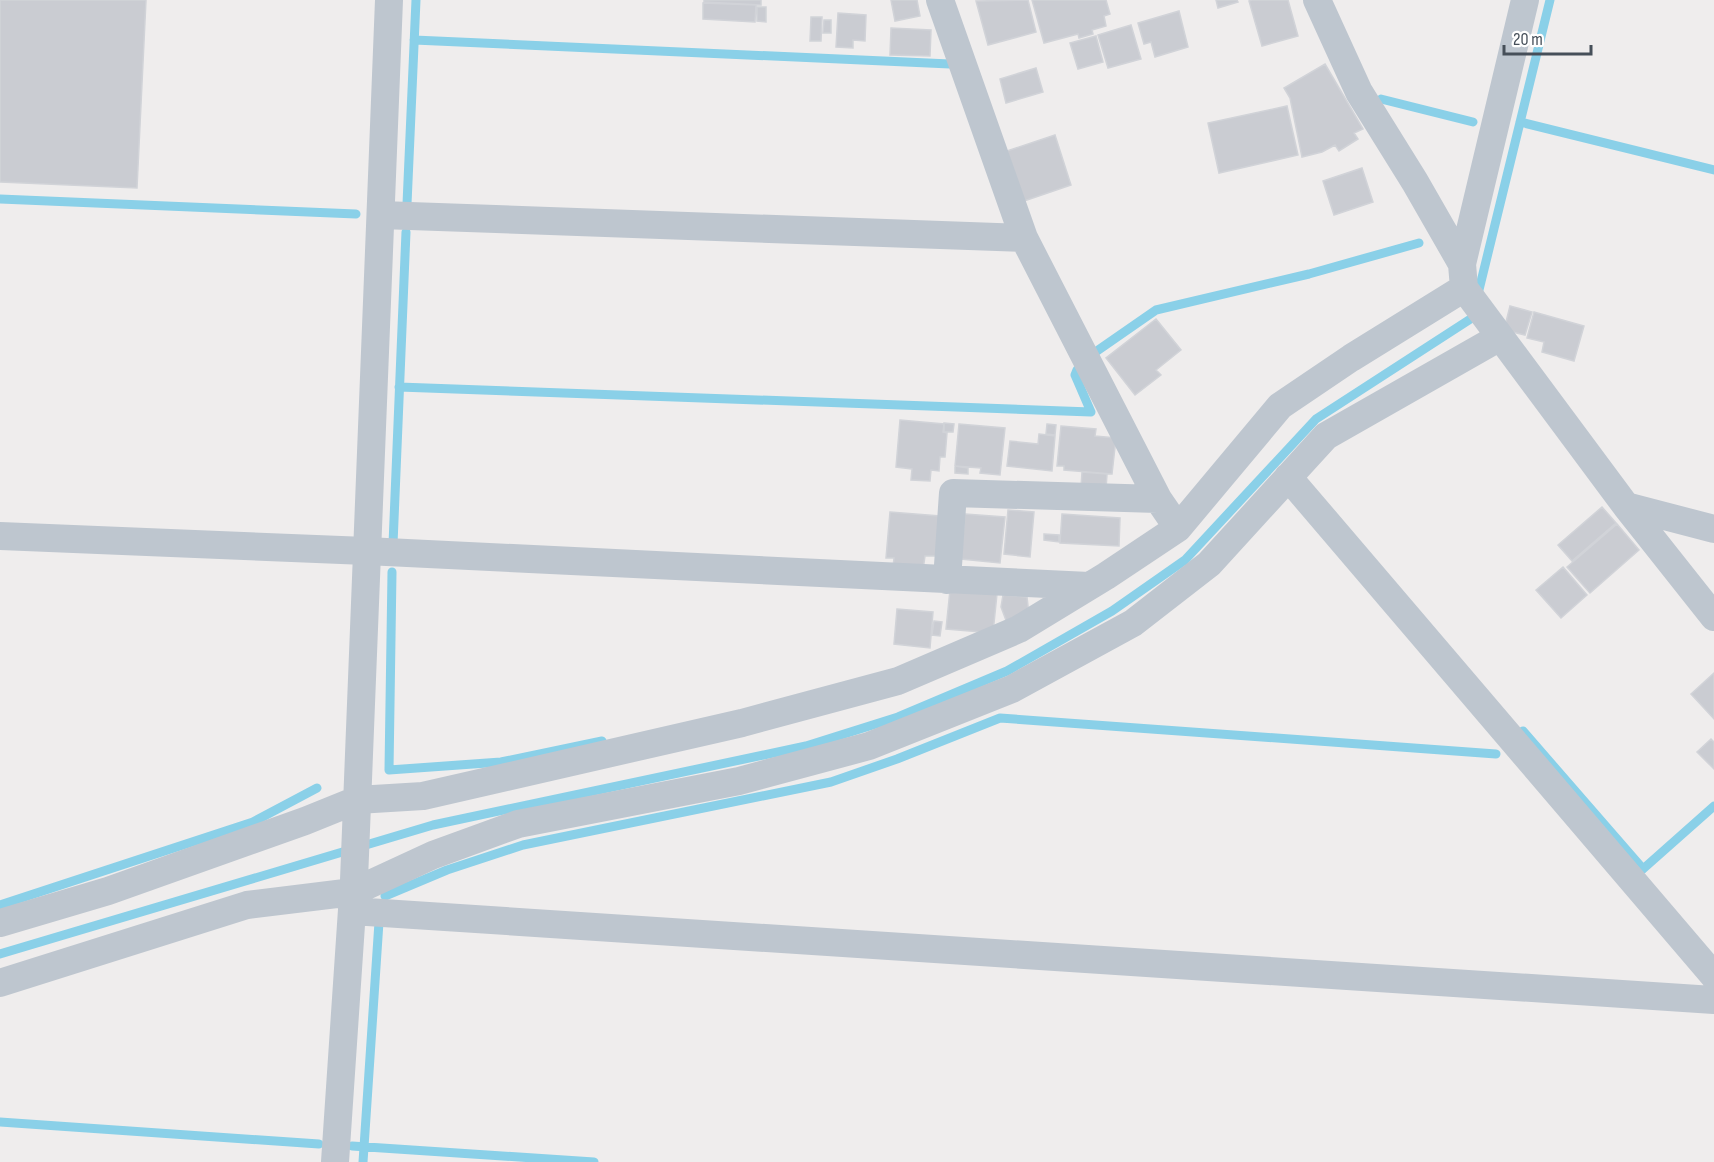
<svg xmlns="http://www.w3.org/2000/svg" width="1714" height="1162" font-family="'Sofia Sans Condensed',sans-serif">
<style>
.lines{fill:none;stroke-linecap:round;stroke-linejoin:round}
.stream{stroke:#8ad0e8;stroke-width:9}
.building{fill:#caccd2;stroke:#d1d3d8;stroke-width:1.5}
.minor{stroke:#bec6cf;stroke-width:28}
</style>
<rect width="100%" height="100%" fill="#efeded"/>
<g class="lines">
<!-- stream -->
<path class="stream" d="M414,40l536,24
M1381,99l92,23
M1520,122l194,48
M0,199l356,15
M407,204l9,-204
M1477,298l73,-298
M1094,353l62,-43 153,-36 110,-31
M399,387l692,25 -16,-37 2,-5
M393,544l13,-312
M392,572l-3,198 112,-8 101,-21
M1523,731l120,138 71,-63
M385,896l62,-26 76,-25 308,-63 66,-23 103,-41 496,36
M0,905l253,-83 64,-34
M0,954l433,-129 373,-79 92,-29 109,-46 105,-60 73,-51 131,-141 156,-101 2,-7
M0,1122l319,22
M352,1146l242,16
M363,1162l16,-240"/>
</g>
<!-- building -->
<path class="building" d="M0,0h146l-9,188 -137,-6z
M704,0h57v5l-57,-3z
M891,0h26l3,16 -25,5z
M1028,0l8,32 -48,13 -12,-44z
M1032,0h74l4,14 -6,2 2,10 -14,4 1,4 -14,4 -1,-4 -34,9z
M1216,0h21l1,2 -20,6z
M1252,0h36l10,36 -36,10 -13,-45z
M703,3l53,2 -1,17 -52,-3z
M757,7h9v15l-9,-1z
M1179,11l9,36 -33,10 -4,-15 -7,2 -6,-21z
M838,13l28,2 -1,26 -12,-1v8l-17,-1z
M811,17h11l-1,24h-11z
M824,20h7v13h-8z
M1131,25l10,34 -33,9 -10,-33z
M891,28l40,2 -1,26 -40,-1z
M1096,36l7,26 -25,7 -8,-26z
M1325,64l38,65 -9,4 4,6 -19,12 -4,-6 -13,7 -20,5 -12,-59 -6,-10z
M1036,68l7,24 -37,11 -6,-24z
M1287,106l11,49 -79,18 -11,-50z
M1055,135l16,50 -47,16 -17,-50z
M1362,168l11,34 -39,13 -11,-34z
M1510,306l22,6 -7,23 -21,-5z
M1534,312l50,14 -10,35 -32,-9 2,-10 -17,-4z
M1156,319l25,31 -25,20 5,5 -26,20 -29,-37z
M900,420l44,4 -1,8 4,1 -2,24h-5l-1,14 -8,-1 -1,11 -19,-1 1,-11 -16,-2z
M944,423l10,1 -1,8h-9z
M959,424l46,4 -5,47 -20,-2 1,-5 -26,-2z
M1047,424l9,1 -1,10 -9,-1z
M1061,426l35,3 -1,7 21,2 -4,36 -48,-4v-4h-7z
M1039,434l16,2 -3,35 -45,-5 3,-25 28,3z
M955,466l13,2v6l-13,-1z
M1082,472l25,2 -1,15 -25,-2z
M1602,507l14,16 -44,38 -14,-16z
M1008,510l26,2 -4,45 -26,-3z
M890,512l50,4 -4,40h-11l-2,14 -30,-3 1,-9h-8z
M965,514l40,3 -5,46 -39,-4z
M1062,514l58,4 -1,28 -59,-3z
M1617,524l22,26 -49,43 -23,-26z
M1044,534l15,1v7l-15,-2z
M1563,567l24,28 -26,23 -25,-28z
M950,590l47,4 -4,39 -47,-4z
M1003,595l24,2 2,18 -22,8 -6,-16z
M897,609l36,3 -3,36 -36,-4z
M934,621l8,1 -2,14 -8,-1z
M1714,673v46l-23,-25z
M1711,739l3,3v27l-17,-17z"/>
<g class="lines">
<!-- minor -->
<path class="minor" d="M940,0l84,238 134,261 20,29
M1317,0l42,92 56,90 47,82
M1525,0l-63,264 2,24 162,218 88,111
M381,215l643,23
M1288,477l426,499
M1626,506l88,23
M0,536l366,15 723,35
M947,580l6,-87 205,6
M352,911l1362,89
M0,923l108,-32 197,-70 52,-21 66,-4 319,-73 156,-42 121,-52 87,-53 72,-48 102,-122 71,-48 113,-70
M0,983l247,-78 106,-13 80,-37 85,-31 221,-43 130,-35 143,-57 121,-66 76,-59 117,-128 174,-99
M335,1162l19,-282 35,-880"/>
</g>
<!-- scale -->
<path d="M1504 45v9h87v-9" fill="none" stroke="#464f59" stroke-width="3"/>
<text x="1513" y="45" font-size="18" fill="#464f59" stroke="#ffffff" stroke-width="4.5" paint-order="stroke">20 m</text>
</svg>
